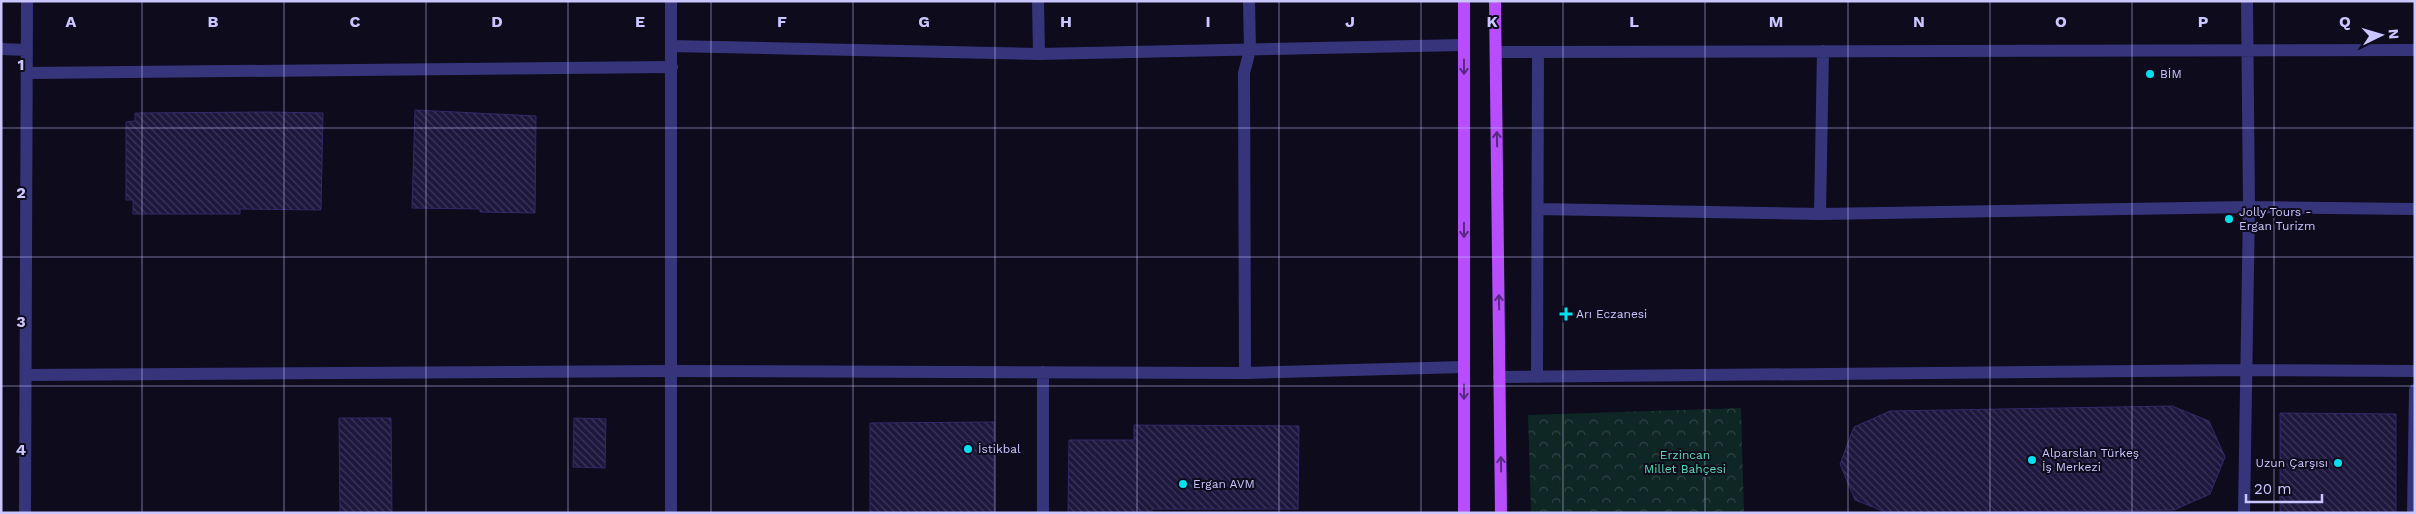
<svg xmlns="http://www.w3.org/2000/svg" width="2416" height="514" font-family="'Work Sans',sans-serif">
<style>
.park{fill:url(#park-crowns)}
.building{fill:url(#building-back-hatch);stroke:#342969}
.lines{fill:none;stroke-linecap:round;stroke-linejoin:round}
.minor{stroke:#36357c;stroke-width:12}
.tertiary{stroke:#36357c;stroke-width:12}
.primary{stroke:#b74dff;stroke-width:12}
.oneway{stroke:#592982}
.grid{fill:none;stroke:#cbc6ff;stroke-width:1;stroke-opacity:0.55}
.poi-dot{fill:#00e0f1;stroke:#0d0b1c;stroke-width:2}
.labels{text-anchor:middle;stroke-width:4;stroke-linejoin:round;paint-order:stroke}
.poi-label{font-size:12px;fill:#cbc6ff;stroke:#0d0b1c;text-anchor:start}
.park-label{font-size:12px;fill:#53deb7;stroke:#0d0b1c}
.grid-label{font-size:16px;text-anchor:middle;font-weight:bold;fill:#cbc6ff;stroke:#0d0b1c;stroke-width:4;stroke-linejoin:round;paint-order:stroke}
</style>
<defs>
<pattern id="park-crowns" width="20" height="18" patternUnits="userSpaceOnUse" patternTransform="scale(1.25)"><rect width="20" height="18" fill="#0e2624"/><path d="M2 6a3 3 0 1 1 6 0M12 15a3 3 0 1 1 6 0" fill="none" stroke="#304445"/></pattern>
<pattern id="building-back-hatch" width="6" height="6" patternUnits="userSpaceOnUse" patternTransform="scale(1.25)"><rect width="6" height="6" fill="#1d173d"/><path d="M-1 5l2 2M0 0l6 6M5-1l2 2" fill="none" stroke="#3c375a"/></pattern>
</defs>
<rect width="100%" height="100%" fill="#0d0b1c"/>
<!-- park -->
<path class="park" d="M1741,408l3,105h-213l-3,-98z"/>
<!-- building -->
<path class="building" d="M415,110l121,6 -1,97 -55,-1v-3l-68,-1z
M268,112l55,1 -2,97 -81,-1v5h-107v-14h-7v-78l9,-1v-8z
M2172,406l37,15 16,36 -15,37 -36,16 -286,3 -33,-13 -15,-36 14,-37 36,-16z
M2280,413l116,1v99h-116z
M339,418h52l1,95h-52z
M574,418l32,1 -1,49 -32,-1z
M994,422v91h-124v-90z
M1134,425l165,1 -1,83h-146v4h-84l1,-73h65z"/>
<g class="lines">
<!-- minor -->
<path class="minor" d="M1038,1l1,53
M671,46l368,8 425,-9
M1,49l26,1
M1496,52l919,-2
M27,73l645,-6
M1538,209l282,5 429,-7 166,2
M1820,214l3,-163
M1245,373l-1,-300 6,-23 -1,-49
M26,375l645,-4 574,2 219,-6
M1499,377l747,-7 169,1
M1537,377l1,-325
M25,513l2,-512
M1043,513v-141
M2244,513l5,-306 -2,-206
M2413,513l2,-123"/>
<!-- tertiary -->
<path class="tertiary" d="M671,513v-512"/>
<!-- primary -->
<path class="primary" d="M1495,1l6,512
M1464,513v-512"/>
</g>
<!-- one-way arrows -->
<defs><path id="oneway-shaft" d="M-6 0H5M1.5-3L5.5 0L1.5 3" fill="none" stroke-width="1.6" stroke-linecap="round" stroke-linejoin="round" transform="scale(1.25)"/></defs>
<g class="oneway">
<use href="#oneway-shaft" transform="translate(1464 67) rotate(90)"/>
<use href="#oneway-shaft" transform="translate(1497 139) rotate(-91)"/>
<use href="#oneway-shaft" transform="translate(1464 230) rotate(90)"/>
<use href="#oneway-shaft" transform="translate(1499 302) rotate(-91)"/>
<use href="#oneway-shaft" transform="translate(1464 392) rotate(90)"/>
<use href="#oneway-shaft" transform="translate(1501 464) rotate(-91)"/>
</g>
<!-- grid -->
<path class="grid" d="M142,1v512M284,1v512M426,1v512M568,1v512M711,1v512M853,1v512M995,1v512M1137,1v512M1279,1v512M1421,1v512M1563,1v512M1705,1v512M1848,1v512M1990,1v512M2132,1v512M2274,1v512M1,128h2414M1,257h2414M1,386h2414"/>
<!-- markers -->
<g class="poi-dot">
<circle cx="2150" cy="74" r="5"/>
<circle cx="2229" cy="219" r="5"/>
<path d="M1563.5 306.5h5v5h5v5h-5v5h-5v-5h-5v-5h5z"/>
<circle cx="968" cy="449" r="5"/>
<circle cx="2032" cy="460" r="5"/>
<circle cx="2338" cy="463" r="5"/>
<circle cx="1183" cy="484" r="5"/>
</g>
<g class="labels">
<!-- poi labels -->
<g class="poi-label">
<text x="2160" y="78">BİM</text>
<text x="2239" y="216">Jolly Tours -<tspan x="2239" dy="14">Ergan Turizm</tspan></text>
<text x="1576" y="318">Arı Eczanesi</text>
<text x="978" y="453">İstikbal</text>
<text x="2042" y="457">Alparslan Türkeş<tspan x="2042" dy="14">İş Merkezi</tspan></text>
<text x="2328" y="467" text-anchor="end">Uzun Çarşısı</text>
<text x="1193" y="488">Ergan AVM</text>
</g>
<!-- park labels -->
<g class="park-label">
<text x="1685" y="459">Erzincan<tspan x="1685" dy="14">Millet Bahçesi</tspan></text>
</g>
</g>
<g class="grid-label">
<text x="71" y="27">A</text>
<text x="213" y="27">B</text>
<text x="355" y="27">C</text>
<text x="497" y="27">D</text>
<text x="640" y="27">E</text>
<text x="782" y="27">F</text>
<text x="924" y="27">G</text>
<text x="1066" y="27">H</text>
<text x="1208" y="27">I</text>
<text x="1350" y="27">J</text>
<text x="1492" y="27">K</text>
<text x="1634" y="27">L</text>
<text x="1776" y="27">M</text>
<text x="1919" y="27">N</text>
<text x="2061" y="27">O</text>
<text x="2203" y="27">P</text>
<text x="2345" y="27">Q</text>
<text x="21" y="70">1</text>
<text x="21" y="198">2</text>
<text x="21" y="327">3</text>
<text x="21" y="455">4</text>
</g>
<!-- border -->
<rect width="2416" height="514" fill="none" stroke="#cbc6ff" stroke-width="5"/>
<!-- north arrow -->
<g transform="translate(2381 35) rotate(85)" stroke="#0d0b1c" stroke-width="4" paint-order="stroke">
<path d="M0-4L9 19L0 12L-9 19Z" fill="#cbc6ff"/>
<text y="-8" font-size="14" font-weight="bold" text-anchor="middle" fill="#cbc6ff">N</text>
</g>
<!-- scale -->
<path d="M2246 494v8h76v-8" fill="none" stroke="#cbc6ff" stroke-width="2.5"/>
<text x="2254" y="494" font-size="15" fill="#cbc6ff" stroke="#0d0b1c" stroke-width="4" paint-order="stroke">20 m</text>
</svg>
